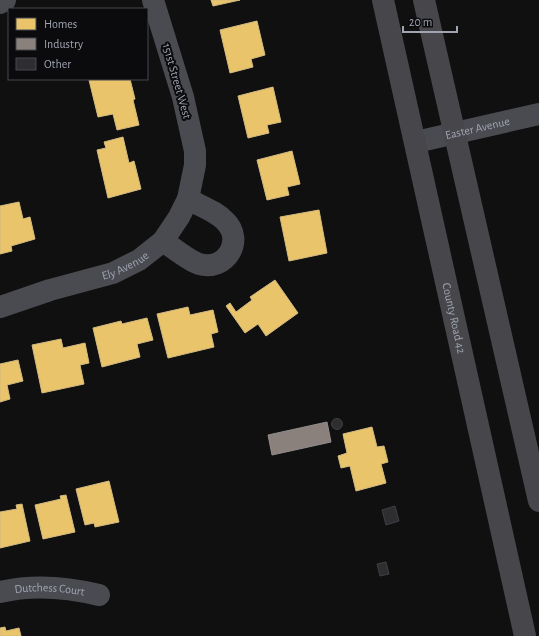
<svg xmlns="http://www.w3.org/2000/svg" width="539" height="636" font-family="'Alegreya Sans',sans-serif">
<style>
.homes{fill:#e9c46a;stroke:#d3ba80}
.industry{fill:#8a817c;stroke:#918c8c}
.building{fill:#2e2e30;stroke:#3f4044}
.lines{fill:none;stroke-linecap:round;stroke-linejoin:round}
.minor{stroke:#4a4b50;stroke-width:22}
.highway{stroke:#47474b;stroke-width:22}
.labels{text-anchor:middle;stroke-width:4;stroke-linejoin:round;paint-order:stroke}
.street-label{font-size:12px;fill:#a0a4b3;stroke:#0b0a0c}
</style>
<rect width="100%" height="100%" fill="#101010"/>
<!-- homes -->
<path class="homes" d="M211,0h29l-27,6z
M257,21l8,34 -14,4 2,8 -23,6 -10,-43z
M92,79h38l5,20 -2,1 6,25 -22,5 -4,-16 -15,3 -9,-37z
M273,87l8,35 -14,3 2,8 -21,5 -10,-42z
M123,137l6,26 5,-2 7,28 -33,9 -11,-48 9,-2 -2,-6z
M292,151l8,33 -13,3 2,8 -22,5 -10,-40z
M19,202l4,17 7,-2 5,22 -24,7 1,5 -12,3v-48z
M319,210l8,43 -38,8 -9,-44z
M275,280l23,33 -32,23 -8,-12 -13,9 -19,-27 4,-3 6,9 16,-12 -2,-3z
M188,307l2,8 23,-5 5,22 -7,2 3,13 -46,11 -11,-44z
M147,318l6,22 -16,4 3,13 -38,10 -9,-39 28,-7 1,3z
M61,339l2,9 22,-5 4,20 -9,2 4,19 -42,9 -10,-48z
M18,360l5,21 -16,4 3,14 -10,3v-38z
M372,427l5,20 7,-1 4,16 -7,2 5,19 -30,8 -6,-25 -9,2 -3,-12 9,-3 -4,-19z
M109,481l10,41 -24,5 -1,-4 -9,2 -9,-36z
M66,495l9,37 -32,7 -8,-34 26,-6 -1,-3z
M22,504l8,37 -30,7v-36l17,-3 -1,-4z
M5,627l1,4 13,-3 2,8h-21v-8z"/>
<!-- industry -->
<path class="industry" d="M327,422l4,20 -59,13 -4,-20z"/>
<!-- building -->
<path class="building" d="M331.5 424a5.5 5.5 0 1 1 11 0a5.5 5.5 0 1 1-11 0Z
M395,506l4,15 -13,4 -4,-15z
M386,562l3,12 -9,2 -3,-12z"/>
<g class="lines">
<!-- minor -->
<g class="minor">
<path d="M0,3l5,-3"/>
<path id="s1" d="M416,142l123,-28"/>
<path d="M163,241c9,6 26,20 36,23 27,8 46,-24 26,-43 -9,-10 -25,-15 -37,-22"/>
<path id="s2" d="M0,307l50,-17 63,-17 26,-13 24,-19 16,-24 9,-18 7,-34v-14l-12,-54 -30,-97"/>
<path id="s3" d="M0,592c34,-8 66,-5 99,3"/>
</g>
<!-- highway -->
<g class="highway">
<path id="s4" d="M383,0l142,636"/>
<path d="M424,0l115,501"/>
</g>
</g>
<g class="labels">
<!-- street labels -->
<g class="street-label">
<text transform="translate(177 81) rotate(74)" y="4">151st Street West</text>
<text dy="4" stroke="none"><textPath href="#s1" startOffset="63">Easter Avenue</textPath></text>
<text dy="4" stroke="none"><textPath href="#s2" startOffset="132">Ely Avenue</textPath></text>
<text dy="4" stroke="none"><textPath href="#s4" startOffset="326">County Road 42</textPath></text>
<text dy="4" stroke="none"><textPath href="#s3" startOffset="50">Dutchess Court</textPath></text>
</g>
</g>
<!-- legend -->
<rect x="8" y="8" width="140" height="72" fill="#0b0a0c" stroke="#47484f"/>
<rect x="16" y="18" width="20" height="12" fill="#e9c46a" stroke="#47484f"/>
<text x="44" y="28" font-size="12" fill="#a0a4b3">Homes</text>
<rect x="16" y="38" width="20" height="12" fill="#8a817c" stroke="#47484f"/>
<text x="44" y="48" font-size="12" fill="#a0a4b3">Industry</text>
<rect x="16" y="58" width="20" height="12" fill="#2e2e30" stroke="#47484f"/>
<text x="44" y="68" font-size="12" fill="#a0a4b3">Other</text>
<!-- scale -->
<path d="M403 26v6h54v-6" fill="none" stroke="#a0a4b3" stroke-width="2"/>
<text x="409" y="26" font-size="12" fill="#a0a4b3" stroke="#0b0a0c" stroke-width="3" paint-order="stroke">20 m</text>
</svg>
